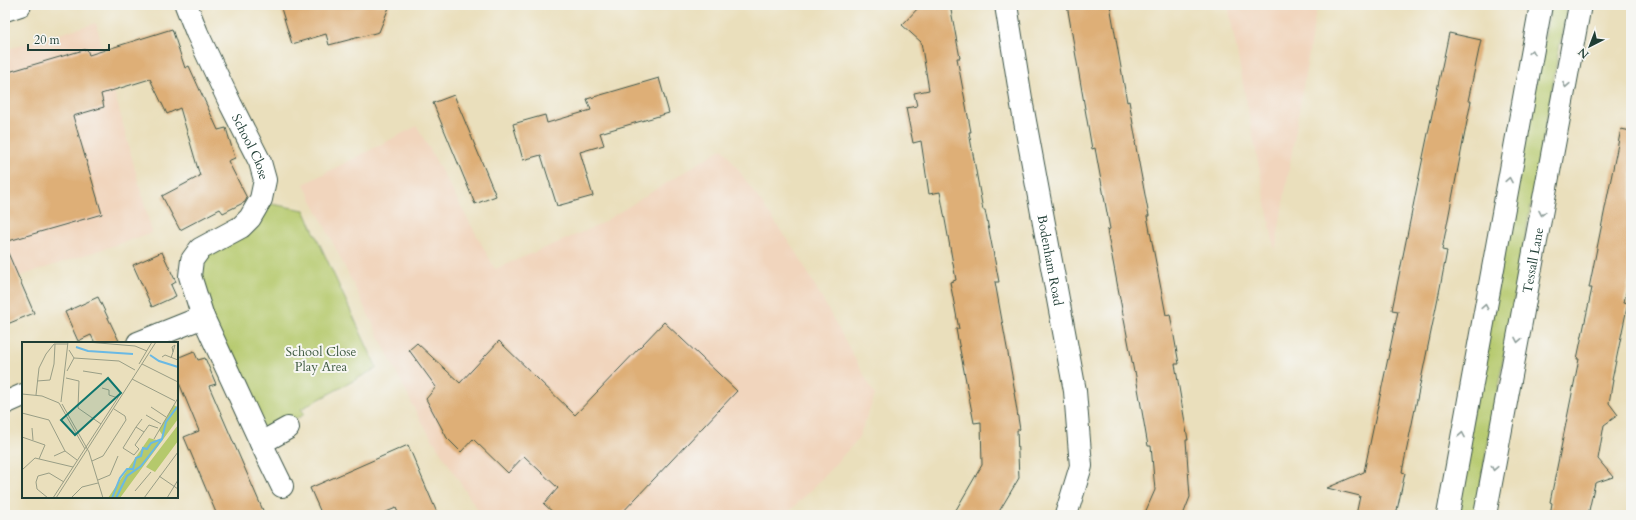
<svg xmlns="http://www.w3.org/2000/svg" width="1636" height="520" font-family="Cardo,serif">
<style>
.built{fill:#f1d5bd}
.green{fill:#b5c96c;stroke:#6a8350}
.building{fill:#deaf77}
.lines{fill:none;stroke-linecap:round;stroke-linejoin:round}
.minor-casing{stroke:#3d5548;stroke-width:24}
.tertiary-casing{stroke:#3d5548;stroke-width:24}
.trunk-casing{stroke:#3d5548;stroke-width:24}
.minor{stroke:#fff;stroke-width:22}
.tertiary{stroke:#fff;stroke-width:22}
.trunk{stroke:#fff;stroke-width:22}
.oneway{stroke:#8f9e9a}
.labels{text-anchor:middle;stroke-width:4;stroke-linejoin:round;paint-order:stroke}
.street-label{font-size:13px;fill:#1f3d34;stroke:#f6f6f2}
.park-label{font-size:13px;fill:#3d593f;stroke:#f6f6f2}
.inset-river{fill:none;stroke:#6ab9e4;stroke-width:2}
.inset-road{fill:none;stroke:#999e86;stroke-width:1}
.view{fill:#0f766e;fill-opacity:0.15;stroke:#0f766e;stroke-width:2}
.inset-edge{fill:none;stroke:#1f3d34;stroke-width:2}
</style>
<rect width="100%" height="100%" fill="#f6f6f2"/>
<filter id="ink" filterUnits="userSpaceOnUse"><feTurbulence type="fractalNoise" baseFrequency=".025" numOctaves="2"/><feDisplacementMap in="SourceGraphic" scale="8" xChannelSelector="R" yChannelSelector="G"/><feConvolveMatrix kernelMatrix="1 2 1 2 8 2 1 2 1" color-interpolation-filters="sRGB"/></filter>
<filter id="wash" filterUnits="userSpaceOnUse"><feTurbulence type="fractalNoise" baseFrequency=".012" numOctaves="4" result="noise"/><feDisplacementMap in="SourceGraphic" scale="16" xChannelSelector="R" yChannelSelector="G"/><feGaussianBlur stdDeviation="0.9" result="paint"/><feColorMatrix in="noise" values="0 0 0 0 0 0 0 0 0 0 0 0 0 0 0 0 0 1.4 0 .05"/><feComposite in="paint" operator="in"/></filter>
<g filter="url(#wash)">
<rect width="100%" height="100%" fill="#eadfbc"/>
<!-- built -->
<path class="built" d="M1228,5h89l-42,246z
M96,23l56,210 -147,48v-231z
M417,126l78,143 102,-43 126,-78 75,107 77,140 -17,44 -43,47 -29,29h-304l-7,-9 -56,-88 -115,-234z"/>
<!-- green -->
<path class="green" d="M1551,5h16l-92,510h-22z
M266,203l38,7 73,158 -76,41 4,5 -44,24 -49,-108 -18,-69z"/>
<g id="blocks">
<!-- building -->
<path class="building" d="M280,5h110l-11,27 -50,13 -3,-11 -34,10z
M921,5h29l10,53h-3l14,74h-2l14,78h2l14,72h-4l20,110h-1l6,38h-3l2,48 -22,37h-44l29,-50 -1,-43 -7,1 -18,-94h3l-9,-47 6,-2 -16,-88 -11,2 -8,-53 -8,2 -7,-35 11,-2 -3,-13 15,-3 -8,-48 -19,-17z
M1067,5h43l17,97 2,-1 7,40 -1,1 14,74h-2l19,99 4,-1 9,50h-4l13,76h-2l4,57 -7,18h-39l11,-25 -4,-44h-3l-13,-75 -1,1 -27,-142 3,-1 -15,-81 -3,1z
M172,29l13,39 4,-2 29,64 8,-2 9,30 -7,3 19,37 -2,4 -22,11 -3,-4 -40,21 -18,-34 38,-20 -20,-68 -13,6 -17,-35 -49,15 3,13 -31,9 29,98 -97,28v-169l82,-24 2,6z
M1449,33l32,7 -13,61h3l-29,149 5,1 -7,37 -38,184 3,1 -9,42h-40l4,-19 -33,-8 37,-16 34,-161 -6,-1 30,-148z
M659,78l10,35 -69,20 4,12 -24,7 13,44 -36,10 -16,-51 -18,5 -10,-36 32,-9 2,8 44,-13 -4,-11z
M454,95l42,101 -21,8 -42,-101z
M1621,129l10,2v140l-7,31 4,1 -16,77h1l-4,23 9,12 -14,10 -6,34 15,18 -18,6 -7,32h-38l2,-12 -2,-1 29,-143h-2l15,-71h-3z
M5,246l29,67 -29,12z
M162,252l14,30 -5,3 5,11 -24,11 -19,-42z
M98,297l12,25 10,21h-25l-4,-8 -13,6 -13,-29z
M664,322l73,69 -117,124h-64l-12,-11 14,-16 -34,-32 -16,17 -35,-34 -12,13 -14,-14 -21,-39 10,-12 -27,-37 8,-7 43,40 39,-42 76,74z
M194,351l4,9 7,-2 11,26 -7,2 56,129h-48l-33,-78 15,-6 -22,-53v-20z
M408,445l30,70h-39l-3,-7 -17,7h-57l-12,-27z"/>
</g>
</g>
<g filter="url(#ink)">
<use href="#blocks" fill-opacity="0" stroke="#3d5548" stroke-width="1"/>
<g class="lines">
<!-- minor casing -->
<g class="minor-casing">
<g id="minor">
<path id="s1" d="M186,5l11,28 34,72 29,57 5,18 -4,19 -11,19 -9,9 -41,22 -8,11 -2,16 13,41 58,126 27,-15"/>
<path id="s2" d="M1006,5l16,100 53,286 6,75 -15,49"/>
<path d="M138,343l65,-26"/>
<path d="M5,403l18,-8"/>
<path d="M261,443l21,43"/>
</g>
</g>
<!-- tertiary casing -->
<g class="tertiary-casing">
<g id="tertiary">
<path d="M1448,515l93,-510"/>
<path id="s3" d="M1485,515l95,-510"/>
</g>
</g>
<!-- trunk casing -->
<g class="trunk-casing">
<path id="trunk" d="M5,10l15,-5"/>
</g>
<!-- minor -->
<use href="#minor" class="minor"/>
<!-- tertiary -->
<use href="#tertiary" class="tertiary"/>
<!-- trunk -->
<use href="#trunk" class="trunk"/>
</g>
<!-- one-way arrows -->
<defs><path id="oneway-chevron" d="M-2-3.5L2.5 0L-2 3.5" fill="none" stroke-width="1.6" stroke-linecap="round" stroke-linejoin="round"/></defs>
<g class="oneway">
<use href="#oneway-chevron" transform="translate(1532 52) rotate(-80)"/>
<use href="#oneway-chevron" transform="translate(1566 85) rotate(100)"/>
<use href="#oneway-chevron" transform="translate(1509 180) rotate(-80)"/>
<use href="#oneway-chevron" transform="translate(1542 213) rotate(101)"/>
<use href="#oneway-chevron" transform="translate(1485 307) rotate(-80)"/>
<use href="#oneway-chevron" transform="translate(1518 340) rotate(101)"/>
<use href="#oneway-chevron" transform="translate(1462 435) rotate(-80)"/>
<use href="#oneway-chevron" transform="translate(1494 468) rotate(101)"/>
</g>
</g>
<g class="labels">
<!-- street labels -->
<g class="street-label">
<text dy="5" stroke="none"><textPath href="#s1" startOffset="156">School Close</textPath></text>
<text dy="5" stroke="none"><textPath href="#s2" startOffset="259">Bodenham Road</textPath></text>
<text dy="5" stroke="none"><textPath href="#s3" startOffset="259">Tessall Lane</textPath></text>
</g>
<!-- park labels -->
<g class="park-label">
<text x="321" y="356">School Close<tspan x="321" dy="15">Play Area</tspan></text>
</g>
</g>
<!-- overview -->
<g transform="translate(22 342)">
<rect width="156" height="156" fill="#eadfbc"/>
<path d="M152,63l4,3v11l-58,79h-12l41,-60 11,3 3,-5 -4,-6zM156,83v16l-23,31 -9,-5z" fill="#b5c96c"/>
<path class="inset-river" d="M54,5l12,4 45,3M128,13l9,6 19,6M90,156l8,-20 7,-9h6l3,-11 5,-2 2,-8 4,1 4,-6 11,-4M94,156l11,-22 14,-10 21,-27 4,-17 12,-16"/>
<path class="inset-road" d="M65,0l48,4 12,5M140,15l3,-2 13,5M52,16l45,3 16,9M149,16l2,-6 2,-7 -3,2 1,5M117,22l13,-22M120,22l36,18M45,29l7,-13 -5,-8M61,29l19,3M44,36l13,3 -1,27 23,16M110,37l43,22M15,39l13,-1 4,-16 1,-20M80,46l7,2v5l9,3M0,52l20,2 17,7M14,53l3,-27 7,-14 8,-10h14M39,60l7,-60M37,61l26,46M40,62l27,48 14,46M129,65l15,10M0,71l27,7 16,31 12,9M124,73l15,9M120,77l-6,8 8,5 5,-7 9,3M114,85l-13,21 11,7 5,-6 -4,-4 9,-13M10,86l1,12M0,95l23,8 -6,14M132,97l24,-41M32,114l11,-5M70,119l11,-5 23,-36 -1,-4 -11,-7M0,128l13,-12 38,9M137,134l19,13M76,138l12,-5 8,-19M113,149l16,-19M26,156l-11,-9 -1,-7 2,-6 11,-3 15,9M31,156l68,-105M34,156l100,-156M49,156l11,-11 16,-4M122,156l34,-46M145,156l11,-18"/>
<path class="view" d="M86,36l13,15 -46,42 -14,-15z"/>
<rect width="156" height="156" class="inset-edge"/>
</g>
<!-- margin -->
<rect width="1636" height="520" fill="none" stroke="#f6f6f2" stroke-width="20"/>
<!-- north arrow -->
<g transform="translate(1590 46) rotate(222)" stroke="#f6f6f2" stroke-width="3" paint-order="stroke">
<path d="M0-3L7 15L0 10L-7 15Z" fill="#1f3d34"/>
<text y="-6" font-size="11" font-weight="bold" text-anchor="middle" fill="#1f3d34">N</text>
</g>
<!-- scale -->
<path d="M28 44v6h81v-6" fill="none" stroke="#1f3d34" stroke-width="2"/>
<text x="34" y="44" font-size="12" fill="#1f3d34" stroke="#f6f6f2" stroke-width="3" paint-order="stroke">20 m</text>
</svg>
